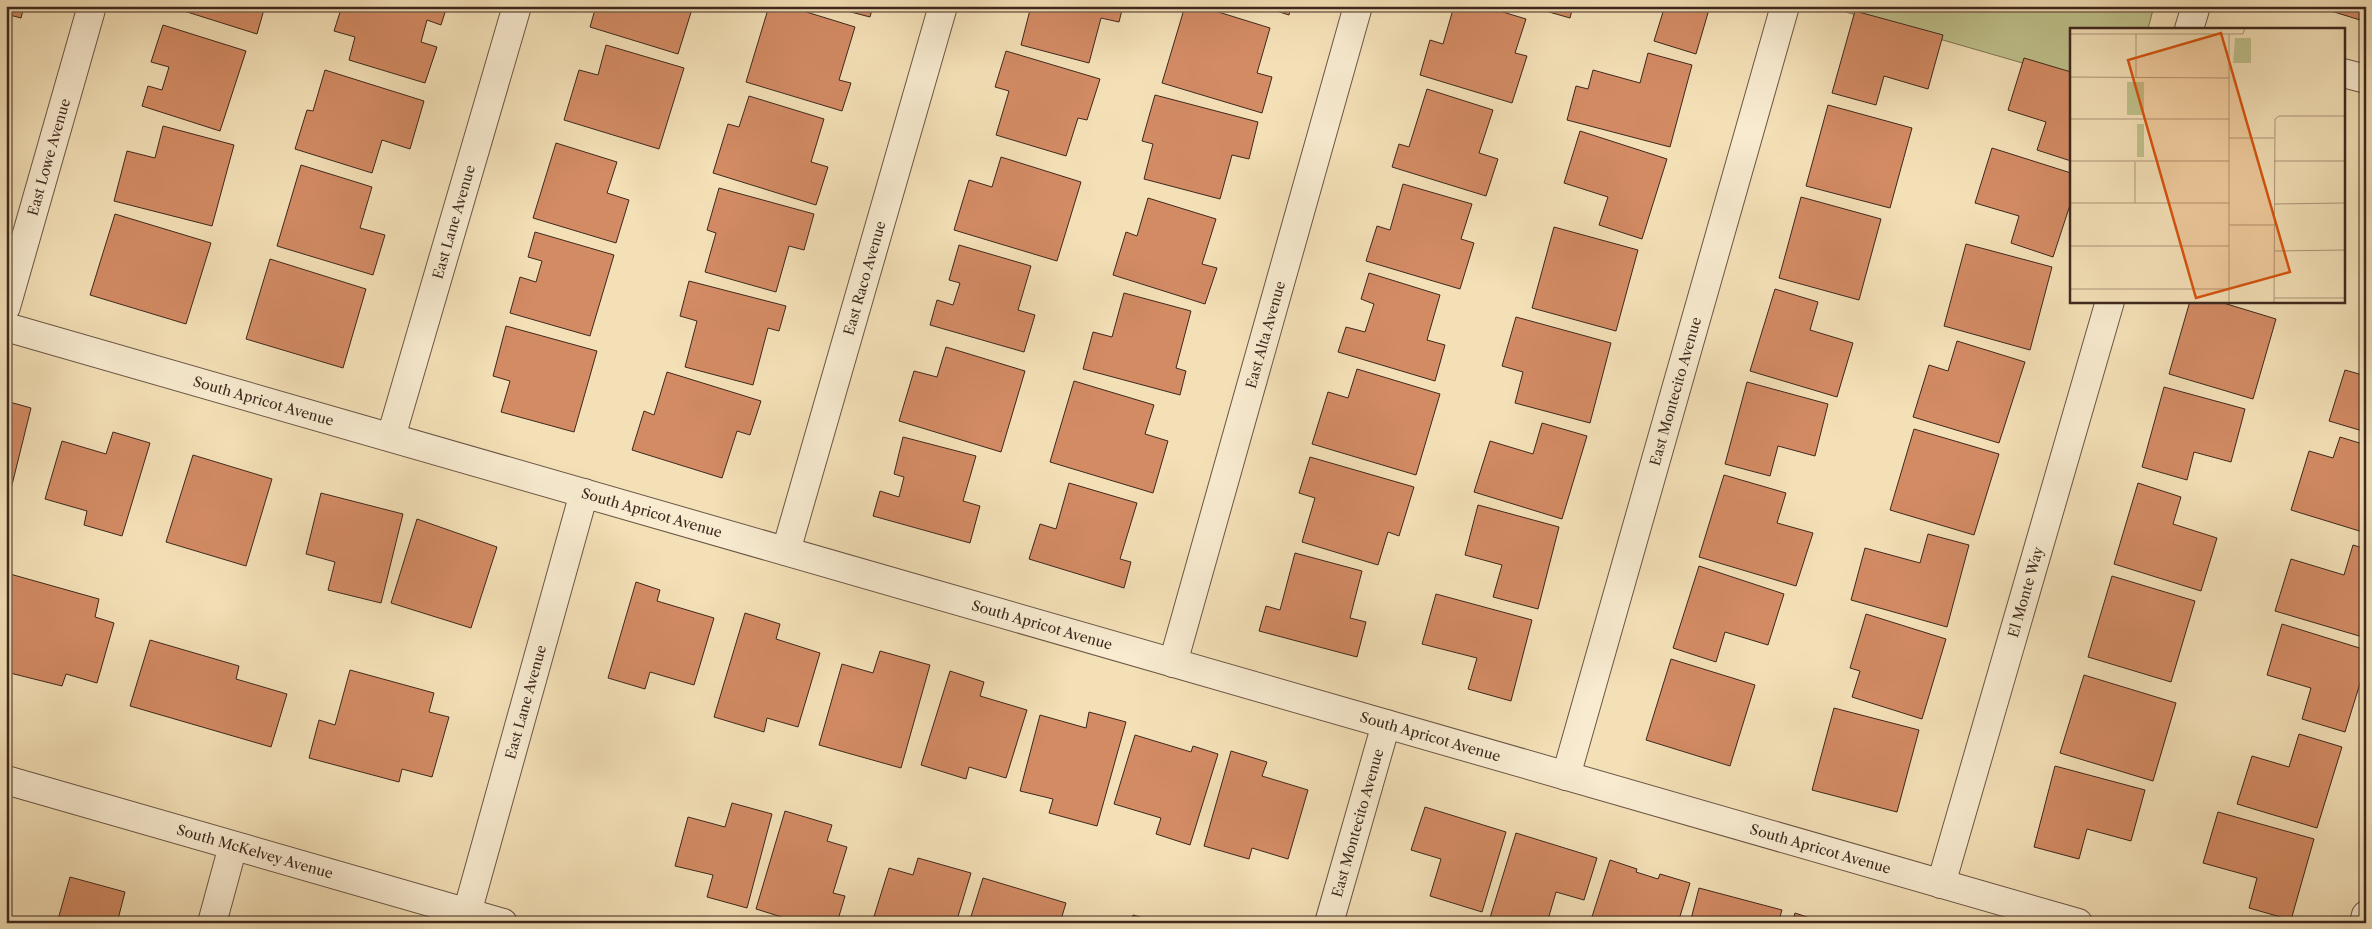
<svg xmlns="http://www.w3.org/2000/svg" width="2372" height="929" font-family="'Libre Caslon Text',serif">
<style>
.green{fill:#bfc18c;stroke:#7e7455}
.building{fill:#d38b64;stroke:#3d281e}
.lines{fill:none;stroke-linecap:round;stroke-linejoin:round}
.minor-casing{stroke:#6b5644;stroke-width:30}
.minor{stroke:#f8ebd0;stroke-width:28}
.labels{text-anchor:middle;stroke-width:5;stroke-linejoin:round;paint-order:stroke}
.street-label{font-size:14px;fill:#3d281e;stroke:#f8ebd0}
.inset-road{fill:none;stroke:#ab967a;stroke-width:1}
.view{fill:#d7540e;fill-opacity:0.15;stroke:#d7540e;stroke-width:2.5}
.inset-edge{fill:none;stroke:#3d281e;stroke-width:2.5}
</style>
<rect width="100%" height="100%" fill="#f4e0b7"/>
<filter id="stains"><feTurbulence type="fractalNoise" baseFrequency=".004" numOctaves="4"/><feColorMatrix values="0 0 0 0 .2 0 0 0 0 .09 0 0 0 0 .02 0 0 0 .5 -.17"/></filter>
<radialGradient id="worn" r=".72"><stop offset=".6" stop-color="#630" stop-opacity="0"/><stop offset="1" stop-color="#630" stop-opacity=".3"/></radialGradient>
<!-- green -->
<path class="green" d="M1825,6h329l-6,23h-77v48z"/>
<!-- building -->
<path class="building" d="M6,6h18l-3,12 -15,-4z
M168,6h97l-8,28z
M342,6h105l-6,19 -14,-5 -6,22 16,5 -12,36 -76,-23 6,-23 -21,-6z
M596,6h97l-15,48 -88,-27z
M769,6h18l68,21 -16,53 12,3 -9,28 -96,-29z
M828,6h45l-3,11z
M1031,6h92l-4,16 -18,-4 -12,45 -68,-18z
M1185,6h14l71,22 -13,45 15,4 -10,36 -100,-30z
M1261,6h30l-2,9z
M1454,6h29l43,13 -11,34 12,3 -15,47 -92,-28 10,-35 13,4z
M1528,6h45l-3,12z
M1644,6h66l-14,48 -42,-13 9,-29z
M2315,6h49l-4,14z
M1855,11l88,24 -15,54 -44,-13 -8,29 -44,-12z
M163,25l83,26 -26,80 -78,-25 6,-20 14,4 7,-23 -18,-5z
M606,45l78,23 -25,81 -95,-29 15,-50 19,5z
M1006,51l94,28 -13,41 -9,-2 -12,38 -70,-21 13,-44 -14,-4z
M1648,53l44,12 -22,82 -103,-27 9,-34 12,3 5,-19 47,13z
M2024,58l47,14v89l-34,-11 9,-28 -38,-12z
M325,70l99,31 -14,48 -28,-9 -10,33 -77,-24 12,-39 6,1z
M1427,89l66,21 -14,43 19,6 -12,37 -94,-29 7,-23 10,3z
M1155,95l103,27 -9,37 -17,-4 -12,44 -76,-20 9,-35 -11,-3z
M749,96l75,23 -13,43 17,5 -12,38 -103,-32 15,-49 11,3z
M1828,105l84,23 -22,80 -84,-22z
M163,126l71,19 -22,81 -98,-25 13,-50 28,7z
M1580,131l87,28 -25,80 -43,-14 9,-28 -44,-14z
M556,143l61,19 -10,31 22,7 -13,43 -83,-25z
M1992,148l79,25v29l-18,55 -42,-14 8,-27 -44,-13z
M1001,157l80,25 -24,79 -103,-31 15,-50 23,7z
M301,165l71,22 -12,41 25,7 -12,40 -96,-29z
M1403,184l69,20 -11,35 13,4 -14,46 -94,-28 11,-35 13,4z
M719,188l95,26 -10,36 -15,-4 -13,46 -71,-20 11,-39 -9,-3z
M1801,197l80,22 -22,81 -80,-22z
M1148,198l68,21 -14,45 15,4 -12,36 -92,-29 13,-43 11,4z
M115,214l96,29 -25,81 -96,-29z
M1554,227l84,23 -22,81 -84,-23z
M535,232l79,23 -24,81 -80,-23 10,-36 16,5 6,-21 -14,-4z
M1966,244l86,23 -22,83 -86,-24z
M959,245l72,21 -13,44 17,5 -11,37 -94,-27 7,-25 16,5 7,-22 -11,-3z
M270,259l96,30 -23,79 -97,-29z
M1369,273l71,22 -13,45 18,5 -10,36 -97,-29 8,-25 19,5 9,-28 -13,-5z
M689,281l97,25 -7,25 -11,-3 -15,57 -68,-18 12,-46 -17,-5z
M1775,289l43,13 -8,28 43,13 -16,54 -87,-26z
M1124,293l67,18 -15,57 10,3 -6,24 -97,-26 10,-37 19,5z
M2190,301h27l59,18 -23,80 -84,-25z
M1516,317l95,26 -21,80 -75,-20 8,-31 -21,-6z
M506,326l91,25 -23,81 -73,-20 9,-31 -17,-5z
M1957,341l68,21 -26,81 -86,-26 16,-52 19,6z
M946,347l79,24 -24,81 -102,-31 15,-50 23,6z
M1357,369l83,25 -24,81 -104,-31 16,-52 20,6z
M2345,370l21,6v56l-37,-11z
M667,372l94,29 -11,34 -13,-4 -15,47 -90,-28 12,-39 10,4z
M1074,381l80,24 -9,29 23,7 -15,52 -103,-31z
M1747,382l81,22 -13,52 -37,-10 -8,30 -45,-12z
M2164,387l81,22 -14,53 -37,-10 -7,28 -45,-13z
M6,401l25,7 -22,89 -3,-1z
M1542,423l45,13 -25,83 -88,-27 16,-51 43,13z
M1914,429l85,25 -25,81 -84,-25z
M113,432l37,11 -28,93 -38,-11 3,-14 -42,-12 17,-58 44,13z
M903,437l73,19 -13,45 17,5 -10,37 -97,-27 7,-25 19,6 5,-20 -10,-3z
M2340,437l26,8v88l-75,-23 18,-59 24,7z
M193,455l79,24 -26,87 -80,-24z
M1310,457l104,30 -15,49 -11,-4 -10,33 -76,-23 13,-44 -16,-5z
M1724,475l62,18 -9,30 36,10 -17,53 -97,-29z
M1069,483l68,20 -17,56 11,3 -7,26 -95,-29 11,-35 16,5z
M2138,483l43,14 -8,27 44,14 -16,53 -87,-27z
M321,493l82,21 -22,89 -53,-13 7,-28 -29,-8z
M1478,505l81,22 -21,82 -45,-12 9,-32 -37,-10z
M417,519l80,28 -26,81 -80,-25z
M1928,534l41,11 -22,82 -96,-27 14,-52 55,15z
M2353,545l13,4v89l-91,-27 16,-52 53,16z
M1295,553l67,18 -12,47 16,4 -9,35 -98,-26 7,-25 14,4z
M1699,566l85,28 -16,51 -43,-13 -9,30 -43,-14z
M10,574l89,25 -4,18 19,6 -17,60 -31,-9 -4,12 -56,-14v-85z
M2112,576l83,25 -24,81 -83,-25z
M636,582l24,8 -3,11 57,17 -20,67 -44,-13 -5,17 -37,-11z
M1436,594l96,26 -21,81 -43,-12 9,-31 -55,-14z
M745,613l35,11 -4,15 44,14 -22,74 -31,-9 -3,14 -50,-15z
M1866,614l80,25 -24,80 -70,-22 8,-26 -10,-3z
M2282,624l84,26v14l-21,68 -43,-13 9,-31 -44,-13z
M150,640l89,26 -3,13 51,15 -16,53 -141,-41z
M880,651l50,14 -29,103 -82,-23 23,-81 31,9z
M1671,659l84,26 -25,81 -84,-26z
M350,670l84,23 -5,19 20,5 -17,60 -30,-8 -3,13 -90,-24 10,-38 16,5z
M950,671l34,11 -4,14 47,14 -21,68 -37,-11 -3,12 -45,-14z
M2084,675l92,28 -23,78 -93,-28z
M1834,708l85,22 -22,82 -85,-22z
M1089,712l37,10 -29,104 -48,-13 4,-14 -33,-8 20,-76 46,13z
M2299,734l43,13 -25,81 -80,-24 15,-48 37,11z
M1135,735l56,17 2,-6 25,8 -28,91 -34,-11 5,-16 -47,-14z
M1231,751l36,11 -5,14 46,14 -20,69 -36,-11 -3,11 -45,-13z
M2055,766l90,24 -14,51 -44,-12 -8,30 -45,-12z
M732,803l40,11 -25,94 -40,-11 6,-22 -38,-9 13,-49 37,10z
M1425,807l81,25 -24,80 -52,-16 11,-37 -30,-9z
M785,811l47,14 -5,16 20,6 -14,46 12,3 -8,27h-36l-45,-14z
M2218,812l96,27 -23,81 -42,-12 8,-30 -54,-15z
M1516,833l81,25 -13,42 -28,-8 -9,31 -58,-2z
M918,858l53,15 -15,50h-84l17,-55 24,7z
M1610,860l27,9 -1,3 22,7 2,-5 30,9 -12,40h-88z
M70,877l55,15 -8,31h-60z
M983,878l83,25 -6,20h-91z
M1699,888l83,22 -4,13h-88z
M1795,913l30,10h-33z
M1133,915l27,8h-29z"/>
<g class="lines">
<!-- minor casing -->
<g class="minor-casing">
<g id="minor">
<path d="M2189,29l7,-23"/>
<path d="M2343,73l23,6"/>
<path id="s1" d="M6,307l86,-301"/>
<path id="s2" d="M6,327l2072,596"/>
<path id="s3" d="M391,437l126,-431"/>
<path id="s4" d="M786,551l157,-545"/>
<path id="s5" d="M1173,663l185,-657"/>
<path id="s6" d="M1566,776l219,-770"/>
<path id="s7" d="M6,780l497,143"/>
<path id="s8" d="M1941,884l169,-583"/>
<path id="s9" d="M467,913l117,-420"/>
<path d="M212,923l21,-77"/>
<path id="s10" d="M1329,923l57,-199"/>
<path d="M2364,923l2,-8"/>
</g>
</g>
<!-- minor -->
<use href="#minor" class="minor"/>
</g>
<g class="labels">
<!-- street labels -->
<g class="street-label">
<text dy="5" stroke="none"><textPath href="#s1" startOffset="156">East Lowe Avenue</textPath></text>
<text dy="5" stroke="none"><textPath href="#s3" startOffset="224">East Lane Avenue</textPath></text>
<text dy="5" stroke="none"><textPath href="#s4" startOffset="284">East Raco Avenue</textPath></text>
<text dy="5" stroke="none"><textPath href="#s5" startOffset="341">East Alta Avenue</textPath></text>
<text dy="5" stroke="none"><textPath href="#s6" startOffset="400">East Montecito Avenue</textPath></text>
<text dy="5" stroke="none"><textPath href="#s2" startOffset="268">South Apricot Avenue</textPath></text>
<text dy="5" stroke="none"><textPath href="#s2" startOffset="672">South Apricot Avenue</textPath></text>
<text dy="5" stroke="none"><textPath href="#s8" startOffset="304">El Monte Way</textPath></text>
<text dy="5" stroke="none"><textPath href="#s2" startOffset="1078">South Apricot Avenue</textPath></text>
<text dy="5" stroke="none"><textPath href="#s9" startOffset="219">East Lane Avenue</textPath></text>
<text dy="5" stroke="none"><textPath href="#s2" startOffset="1482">South Apricot Avenue</textPath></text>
<text dy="5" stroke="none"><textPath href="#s10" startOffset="104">East Montecito Avenue</textPath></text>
<text dy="5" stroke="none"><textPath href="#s2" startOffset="1888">South Apricot Avenue</textPath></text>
<text dy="5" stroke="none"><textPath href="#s7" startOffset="259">South McKelvey Avenue</textPath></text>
</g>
</g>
<!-- overview -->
<g transform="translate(2070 28)">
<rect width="275" height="275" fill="#f4e0b7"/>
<path d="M165,10h16v25h-18zM57,54h17v33h-17zM67,96h7v33h-7z" fill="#bfc18c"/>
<path class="inset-road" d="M0,6h173l2,-6M66,6v44M0,49l159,1M0,91h159M159,110h45M0,133h159M204,133h71M65,134v41M0,175h159M204,176l71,-1M159,197h46M0,218h159M205,223l70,-1M0,261h159M204,270h71M159,275v-269M204,275l1,-184 4,-3h66"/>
<path class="view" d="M151,5l69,239 -94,26 -68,-238z"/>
<rect width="275" height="275" class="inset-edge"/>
</g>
<!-- margin -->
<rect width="2372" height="929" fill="none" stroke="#f4e0b7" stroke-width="25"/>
<rect x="8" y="8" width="2357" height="914" fill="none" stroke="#3d281e" stroke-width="2.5"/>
<rect x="12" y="12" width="2347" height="904" fill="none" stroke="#3d281e"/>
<rect width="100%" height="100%" filter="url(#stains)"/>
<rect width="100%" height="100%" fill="url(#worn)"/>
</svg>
